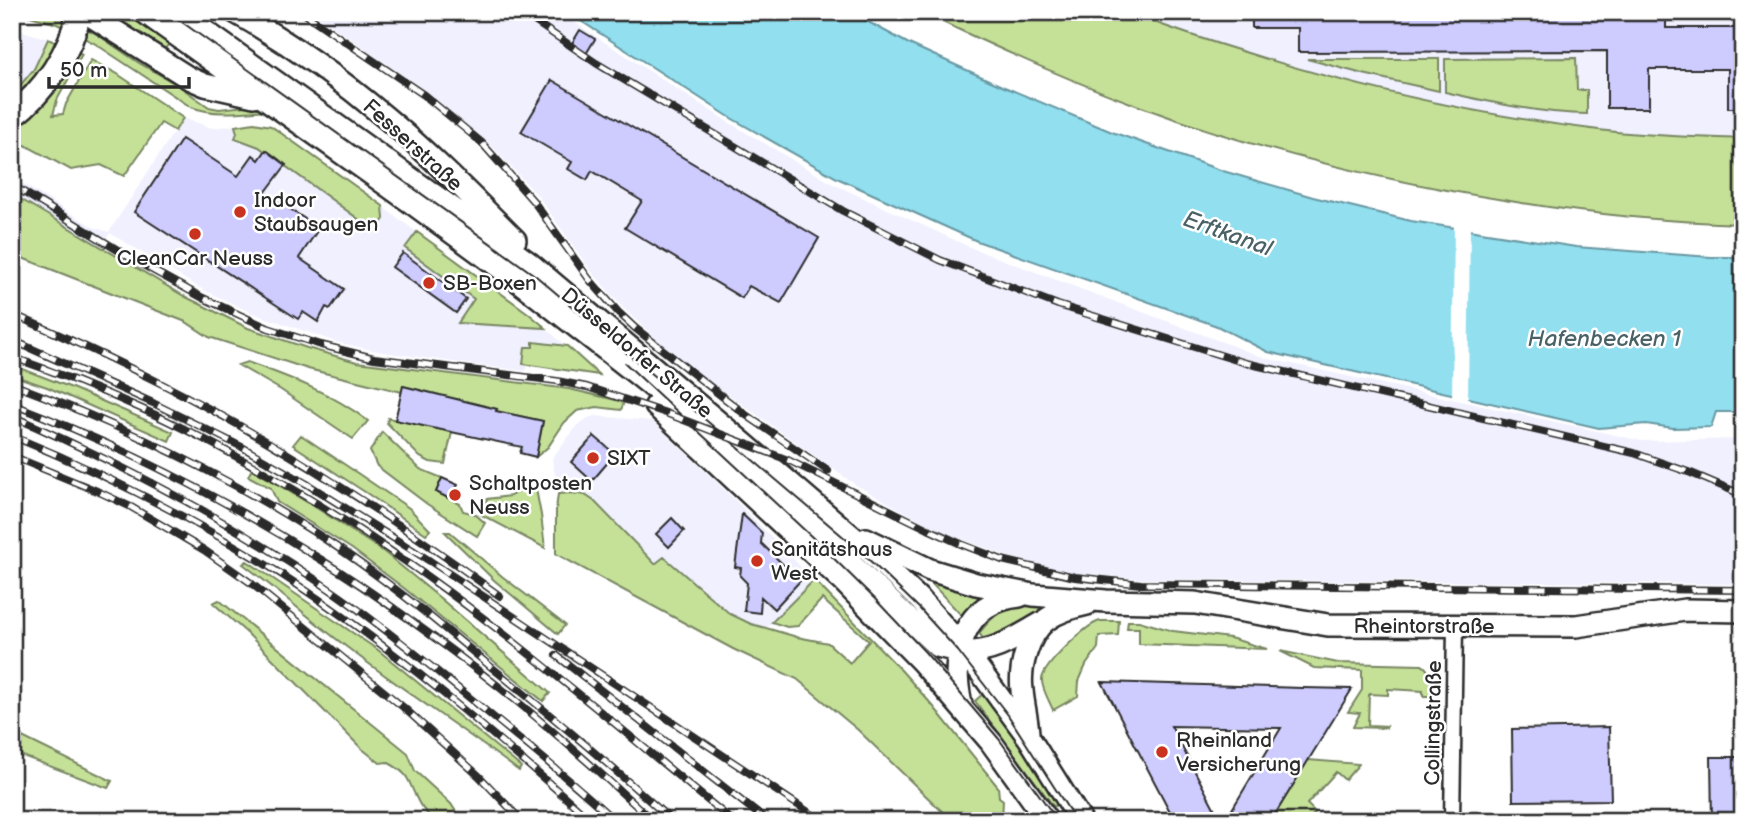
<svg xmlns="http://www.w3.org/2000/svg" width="1755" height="833" font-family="'Balsamiq Sans',sans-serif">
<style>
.built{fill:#f0f0ff}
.green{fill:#c5e198;stroke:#788662;stroke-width:2}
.water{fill:#91dfef;stroke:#6897a1;stroke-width:2}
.pier{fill:#fff}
.building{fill:#ceccff;stroke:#2b2b2b;stroke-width:2}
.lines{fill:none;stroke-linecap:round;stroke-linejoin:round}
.minor-casing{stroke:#2b2b2b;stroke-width:19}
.secondary-casing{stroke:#2b2b2b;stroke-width:26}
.primary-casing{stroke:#2b2b2b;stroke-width:28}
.minor{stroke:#fff;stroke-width:14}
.secondary{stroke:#fff;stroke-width:21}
.primary{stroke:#fff;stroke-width:23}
.tram{stroke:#2b2b2b;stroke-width:2}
.rail-casing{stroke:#2b2b2b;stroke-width:8}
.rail{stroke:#fff;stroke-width:5;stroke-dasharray:16;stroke-linecap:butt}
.poi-dot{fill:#c8321e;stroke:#fff;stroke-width:2.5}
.labels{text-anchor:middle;stroke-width:5;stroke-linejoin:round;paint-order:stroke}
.street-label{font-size:21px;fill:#2b2b2b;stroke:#fff}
.poi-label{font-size:21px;fill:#2b2b2b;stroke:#fff;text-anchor:start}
.water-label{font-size:23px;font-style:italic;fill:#4a6166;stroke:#fff}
</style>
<rect width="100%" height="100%" fill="#fff"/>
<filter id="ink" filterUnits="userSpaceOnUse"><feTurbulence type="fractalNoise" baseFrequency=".0143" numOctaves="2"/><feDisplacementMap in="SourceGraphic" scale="14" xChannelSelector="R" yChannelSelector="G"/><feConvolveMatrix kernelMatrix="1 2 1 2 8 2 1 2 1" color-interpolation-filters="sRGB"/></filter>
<g filter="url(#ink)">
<!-- built -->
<path class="built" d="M312,12h249l8,7 159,103 105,62 141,65 291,109 377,83 101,-2v145l-599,-5 -71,-6 -66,-17 -67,-25 -84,-46 -157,-111 -45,-37 -31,-29 -32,-37 -53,-75 -51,-55 -60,-49z
M1157,12h586v127l-79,-4 -64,-5 -82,-12 -79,-15 -74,-16 -92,-26 -75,-24 -41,-13z
M12,28l36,11 -14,30 -22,26z
M183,118l29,10 42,-5 17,3 257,187 71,62 -71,-10 -2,6 -59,-7 -90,-13 -41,-9 -86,-30 -52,-25 -88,-54 -9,14 -89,-53v-17l81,50 16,5z
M595,416l57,5 78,74 84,85 -48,48 -15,-4 -21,-10 -66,-57 -8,7 -62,-63 -23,-8 -13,1 -6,-36 26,-33 10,-7z"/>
<!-- green -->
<path class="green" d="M17,12h37l4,2 37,19 44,30 37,21 33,23 10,2 36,-4 11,5c-26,2 -50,6 -75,-3l-97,-64 -37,-19z
M108,12h20l42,31 -7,8z
M922,12h207c35,15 70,26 106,37 118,38 241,66 364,81 48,6 96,7 144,9v85c-76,-2 -152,-10 -227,-22 -129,-20 -257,-51 -380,-97 -73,-27 -144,-59 -214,-93z
M48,39l34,15 -25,46 -4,15 10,-1 3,-10 25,-44 25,13 67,45 -8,13 -14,-8 -37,53 -23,-11 -30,5 -59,-32v-43l22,-26z
M1576,58l1,32h10v24c-45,0 -97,-12 -142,-22v-33z
M1307,59h132v32l-76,-17z
M254,123l17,3 112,80 1,13 -9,12 -116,-84 -24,-9 2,-5 -2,-7z
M12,194l172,102 64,32 59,20 50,14 212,27 55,13 -3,8 -24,-3 -20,4 -13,12 -16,24 -12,10 7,-36 -47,-10v-2l-93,-23 -1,6 -94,-23 -99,-32 -23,-15 -174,-68z
M417,232l111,81 18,15 -88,-5 16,-24 -69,-51z
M533,342l34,4 32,29 -76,-11 2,-17h8z
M247,362c42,15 85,31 121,59l-15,18 -72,-49 -43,-25z
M12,365l60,23 101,44 -4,9 -122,-54 -35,-12z
M388,418l64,14 -7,32 -15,-2 -10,-5 -33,-34z
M382,432l38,37 22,9 -6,14 24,12 3,7 12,3 10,9 -8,13 -50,-32 -50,-38 -7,-15z
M301,435l108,73 21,22 -4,4 -58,-40 -75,-49z
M252,469l66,40 66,43 56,46 110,95 -7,8 -138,-112 -53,-40 -75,-47 -6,-14 -23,-12z
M527,487l9,2 5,26 4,33 -65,-34 7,-15 23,-3z
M571,493l14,2 9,6 61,63 9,-7 66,57 21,10 15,4 31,9 31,6 22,20 19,-22 -47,-42 -24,27 -11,1 -15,-5 42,-42 86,89 33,37 65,81 1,10 4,3 -1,21h-50l-94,-91 -61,-51 -64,-30 -177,-95v-45l2,-15z
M445,532h5l53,45 62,48 -7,9 -64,-54z
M247,561l131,89 143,117 -2,4c-56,-42 -115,-80 -171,-123 -36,-27 -69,-57 -105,-84z
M930,582l55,15 -21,21z
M219,600l189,153 7,18 36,33 11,17h-28c-5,-6 -12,-12 -15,-18 -12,-22 -7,-28 -32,-41l-7,1 -19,-15 -113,-114 -35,-31z
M1028,604l21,3 1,4 -63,33 -8,-11c17,-20 22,-25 49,-29z
M1100,621h19l-1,14 -19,1 -1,12 -12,17 -7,16 -1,15 -25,14c-3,-8 -12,-22 -11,-31 2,-14 45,-55 58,-58z
M1128,621h11l34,10 57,7 37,11 -128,-5v-16h-12z
M1280,651l58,12 84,2c11,6 8,20 9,31h-8v-5l-35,-2v6l-19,-1 -1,31 19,1 -1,2 -33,-1 7,-14 -12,-1 14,-22v-20l-48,-2z
M985,692l73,111 -4,4 -79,-106z
M12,732l100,49 -4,7 -96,-36z
M1308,760l51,4 -14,16 -9,-8 -29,32 8,8 -7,9h-37z"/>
<!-- water -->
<path class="water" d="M567,12h283l59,32 93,42 110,46 111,39 90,26 98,24 165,26 135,10h32v155h-27l-5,15 -38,1 -27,-4 -47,4 -331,-76 -51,-26 -240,-85 -140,-63 -106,-60z"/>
<!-- pier -->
<path class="pier" d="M1454,224l16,2 -2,175 -16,-3z"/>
<!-- building -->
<path class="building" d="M1252,12h414v16h77v80h-15v-39h-79v39h-42v-57l-309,1v-24h-46z
M580,30l15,9 -9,15 -15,-9z
M552,80l267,158 -38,65 -32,-17 -7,12 -117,-70 17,-27 -50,-30 -5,9 -19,-11 4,-7 -51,-30z
M182,139l56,37 15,-21 6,5 7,-10 20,15 -21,28 54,35 -20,30 45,31 -14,20 -4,-2 -8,15 -15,-10 -5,7 -164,-107z
M403,253l63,46 -10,14 -64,-46z
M403,386l94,23 -1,2 47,10 -7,36 -16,-4 2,-6 -127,-27z
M594,436l21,18 -23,27 -21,-19z
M442,478l16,7 -8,14 -14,-7z
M742,514l20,19 -1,10 39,38 -26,28 -13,-12 -1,16 -16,-2 3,-28 -7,-7 1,-8 -6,-1z
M672,518l12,13 -15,16 -13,-13z
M1102,682l200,6 50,1 -81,132h-46l56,-93 -110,-2 50,95h-46z
M1609,727l2,73 -98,1 -1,-72z
M1711,757h32v64h-31z"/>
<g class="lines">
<!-- minor casing -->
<g class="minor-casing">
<path id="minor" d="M1452,821l3,-195"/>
</g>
<!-- secondary casing -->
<g class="secondary-casing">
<path id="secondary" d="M85,12l104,66 16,7 49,11
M144,12l268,191 105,77 120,94 67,54 74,66 159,152c9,2 19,5 28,6 29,2 55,-17 79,-30
M178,12l351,251 214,180 119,102 60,57 44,50 63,86 52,83
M235,12c53,30 104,66 150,105 46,38 88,81 130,123
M656,406l186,174 80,82 69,80 57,79
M866,539l64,31 46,14 57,11 73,6 89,2 133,22 248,1 109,-16 58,1
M961,704c-11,-49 1,-103 59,-108
M1028,733c-1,-15 -5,-29 -6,-43 -3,-23 6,-55 24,-70 12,-9 27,-13 41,-16"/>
</g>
<!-- primary casing -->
<g class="primary-casing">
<path id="primary" d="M12,116c32,-24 59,-64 67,-104"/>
</g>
<!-- minor -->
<use href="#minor" class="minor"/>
<!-- secondary -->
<use href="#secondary" class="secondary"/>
<!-- primary -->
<use href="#primary" class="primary"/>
<!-- tram -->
<path class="tram" d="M168,12l368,264 324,275 59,57 39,43 50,64 68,106
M625,363l188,175 62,61 50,53 74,87 59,82"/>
<!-- rail casing -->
<g class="rail-casing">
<path id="rail" d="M302,12l122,83 57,47 53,60 55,77 29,33 17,16 111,87 82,56
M521,12l75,51 247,148 97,49 118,45 188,58 388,90 57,20 52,22
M12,185l122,75 69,38 65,30 53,17 53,13 183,23 30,6 76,25 125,48 140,69 33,15 41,16 73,17 66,7 602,6
M12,314c51,22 101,45 150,70 119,60 231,134 338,212
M12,340l141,63 89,44 65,37 123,77 392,260
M12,357c43,15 86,32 128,51 74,33 145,75 213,118 135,87 256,194 380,295
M12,384c107,40 209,89 305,150 61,39 117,85 173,132 62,50 123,101 182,155
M12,404c107,41 211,94 308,155 55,34 109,74 160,113 60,46 117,98 173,149
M12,416c114,50 224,108 326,179 50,35 96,74 143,112 45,37 91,74 134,114
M12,436c94,38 183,84 269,138 111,72 212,159 311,247
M12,456l85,35 34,16 73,43 47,33 152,124 76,69 43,45
M556,655l211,166"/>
</g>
<!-- rail -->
<use href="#rail" class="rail"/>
</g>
</g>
<!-- markers -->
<g class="poi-dot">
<circle cx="240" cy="212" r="7"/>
<circle cx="195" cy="234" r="7"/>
<circle cx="429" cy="283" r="7"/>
<circle cx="593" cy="458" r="7"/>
<circle cx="455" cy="495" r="7"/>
<circle cx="757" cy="561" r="7"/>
<circle cx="1162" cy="752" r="7"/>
</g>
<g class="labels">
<!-- street labels -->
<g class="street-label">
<text transform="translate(413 145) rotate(42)" y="7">Fesserstraße</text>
<text transform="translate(637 353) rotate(40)" y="7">Düsseldorfer Straße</text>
<text x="1424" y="633">Rheintorstraße</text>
<text transform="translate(1433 723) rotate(-89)" y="7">Collingstraße</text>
</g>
<!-- poi labels -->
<g class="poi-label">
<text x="254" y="207">Indoor<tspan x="254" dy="24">Staubsaugen</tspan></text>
<text x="195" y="265" text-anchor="middle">CleanCar Neuss</text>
<text x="443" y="290">SB-Boxen</text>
<text x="607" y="465">SIXT</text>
<text x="469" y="490">Schaltposten<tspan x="469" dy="24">Neuss</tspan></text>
<text x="771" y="556">Sanitätshaus<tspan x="771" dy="24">West</tspan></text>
<text x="1176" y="747">Rheinland<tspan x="1176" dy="24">Versicherung</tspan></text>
</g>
<!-- water labels -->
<g class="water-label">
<text transform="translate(1228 233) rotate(20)" y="8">Erftkanal</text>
<text x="1604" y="346">Hafenbecken 1</text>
</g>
</g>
<!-- margin -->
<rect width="1755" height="833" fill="none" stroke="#fff" stroke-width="42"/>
<rect x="21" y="21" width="1713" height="791" fill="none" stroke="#2b2b2b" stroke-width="2.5" filter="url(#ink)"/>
<!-- scale -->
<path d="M49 77v10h140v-10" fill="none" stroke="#2b2b2b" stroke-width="3.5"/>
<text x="60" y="77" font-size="21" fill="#2b2b2b" stroke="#ffffff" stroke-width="5" paint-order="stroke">50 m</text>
</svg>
